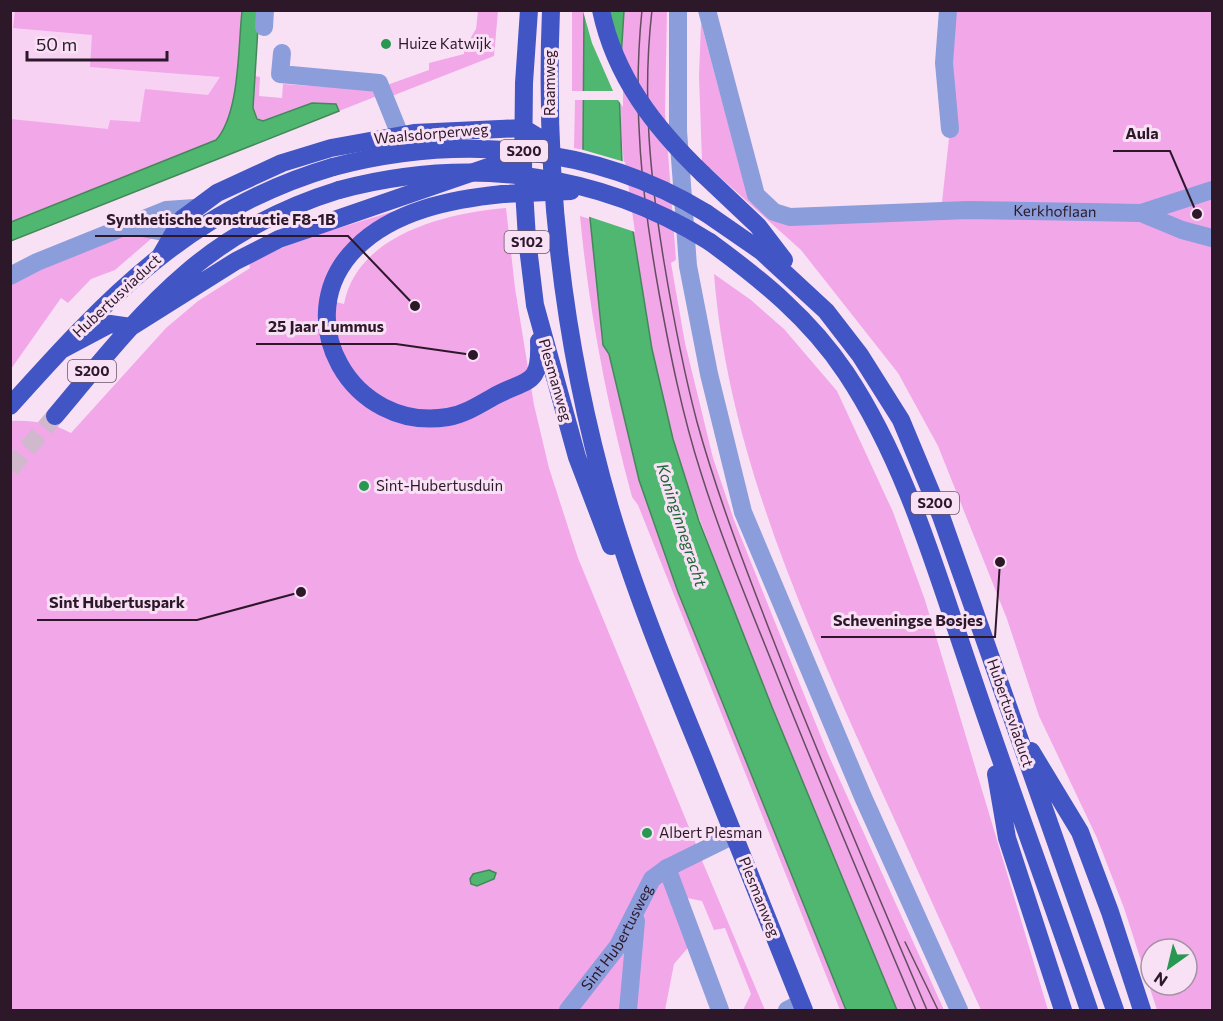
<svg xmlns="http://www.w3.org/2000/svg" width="1223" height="1021" font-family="Commissioner,sans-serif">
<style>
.built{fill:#f8d2f3}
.green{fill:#f2a7e9;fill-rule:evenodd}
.water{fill:#4fb76f;stroke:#45875a;stroke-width:1.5}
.pier{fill:#f9e1f5}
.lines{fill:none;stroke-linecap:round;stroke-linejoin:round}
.major-tunnel{stroke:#d0b9cc;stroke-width:18;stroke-dasharray:18 9;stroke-linecap:butt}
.minor{stroke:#8b9dda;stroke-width:18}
.major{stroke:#4156c4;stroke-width:18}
.tram{stroke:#634d5f;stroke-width:1.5}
.major-bridge{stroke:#4156c4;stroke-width:18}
.poi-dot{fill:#289750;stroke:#f9e1f5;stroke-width:2}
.labels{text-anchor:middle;stroke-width:6;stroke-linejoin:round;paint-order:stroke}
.shield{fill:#f9e1f5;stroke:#6a5467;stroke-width:1.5}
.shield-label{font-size:14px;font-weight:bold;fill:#2d182a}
.poi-label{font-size:15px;fill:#2d182a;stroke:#f9e1f5;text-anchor:start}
.street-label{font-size:15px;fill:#2d182a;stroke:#f9e1f5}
.water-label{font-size:16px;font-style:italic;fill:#1d6536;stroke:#f9e1f5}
.leader{fill:none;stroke:#2d182a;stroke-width:2}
.callout-dot{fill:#2d182a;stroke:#f9e1f5;stroke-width:2}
.callout-label{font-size:16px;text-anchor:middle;font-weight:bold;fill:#2d182a;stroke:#f9e1f5;stroke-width:6;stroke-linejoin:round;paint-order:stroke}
</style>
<rect width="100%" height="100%" fill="#f9e1f5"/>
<!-- built -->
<path class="built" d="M11,11h238l-9,103 -229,114z"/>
<!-- green -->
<path class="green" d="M15,11h227c-4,36 -2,102 -26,129l-205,82v-103l97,10 2,-9 30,2 5,-33 63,6 12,-18 -130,-10 2,-32 -79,-7z
M478,11h20l-4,45 -102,40 -5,-11 42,-15v-7l35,-9v-5l12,-20z
M572,11h12l-1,139 -9,-2 1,-48h5v-9h-8z
M624,11h43l-2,102 11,147 -5,3 14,80 28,115 21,62 94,234 116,256h-47c-49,-118 -99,-236 -145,-355 -28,-71 -56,-140 -78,-213 -16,-53 -25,-110 -34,-165 -16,-91 -26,-174 -16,-266z
M948,11h264v999h-55l-33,-102 -27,-70 -58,-122 -32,-97 -69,-173 -40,-73 -97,-123 -99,-89 -3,-85 2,-53 48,178 17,15 202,-14h-26l8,-73zM1151,949h36v36h-36z
M255,76l5,1 -1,19 23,2 1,-14 91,6 3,6 -38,15 -4,-7 -23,-1 -51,18c-13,-9 -7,-31 -6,-45z
M506,208l9,80 19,117 15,63 29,90 120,291 -32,20 26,74 -18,21 -9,46h-654v-589c20,-1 42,2 60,12l95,-105 32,-27 52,-33 -1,-5c47,-24 95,-36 145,-52 -38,20 -64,44 -74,87l24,6c13,-69 101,-91 162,-96z
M169,214l5,5 -59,51 -24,9 -23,24 -7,-5 -50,71v-87z
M580,216l10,3 13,125 6,10 30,126 39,112 168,418h-6l-202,-505 -6,-8c-25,-93 -43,-185 -52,-281z
M714,274l37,26 33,29 53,62 56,121 32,88 123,410h-67c-39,-85 -77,-170 -116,-255 -68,-152 -138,-313 -151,-481z
M698,851l67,159h-22l8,-16 -26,-66 -11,2 -12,-29 -25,-5 -9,-27z"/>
<!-- water -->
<path class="water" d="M242,11h17l-6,97 4,11 6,2 49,-18 24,1 3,7 -328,130v-19l205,-82c24,-27 22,-93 26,-129z
M584,11h40l-5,79 3,73 30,186 21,90 26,82 73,186 125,303h-51l-168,-418 -39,-112 -30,-126 -6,-9 -20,-195z
M489,870l7,3 -2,6 -17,7 -6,-2 -1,-5 3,-5z"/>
<!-- pier -->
<path class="pier" d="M583,11h26l14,44v52l-5,-7h-39l1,-9h33l-21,-48z
M580,149l45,13 10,70 -48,-16z"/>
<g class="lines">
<!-- major-tunnel -->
<path class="major-tunnel" d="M10,469l45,-53"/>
<!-- minor -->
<g class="minor">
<path d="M678,10v121l10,135 21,108 34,138 120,285 96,213"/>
<path id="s1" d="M707,10l49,185 18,17 16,5 178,-7 173,3 71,-23"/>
<path d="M948,10l-4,53 6,66"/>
<path d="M264,27l1,-17"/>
<path d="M282,53l-2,21 99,9 21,52"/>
<path d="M1141,213l41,17 30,8"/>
<path d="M126,225l59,11"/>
<path d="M10,276l27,-14 129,-52 29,-2"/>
<path d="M667,868l53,142"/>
<path id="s2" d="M568,1010l50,-64 34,-67 15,-11 67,-33"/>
<path d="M628,1010l8,-89"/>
<path d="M787,1010l14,-7"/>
</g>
<!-- major -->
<path class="major" d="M529,10l-5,73 -1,90 4,66 8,66 42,152 34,89
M551,10c-7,168 12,336 59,498 25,85 59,167 93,250 34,84 67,168 101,252
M703,174l55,52 26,34
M503,194c-50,5 -109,16 -147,54 -70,70 -4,185 92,169 17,-3 31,-12 45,-20 34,-19 48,-9 46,-56
M706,213l55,38 65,60 34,44 41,65 40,96 174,494
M710,242c52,38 100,77 136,131 60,90 90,198 125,300 38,113 80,225 118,337
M161,255l21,-36 35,-26 65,-30 49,-15 83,-15 109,-5 28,17
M61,350l49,-26 21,3 105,-66 43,-22 253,-87
M10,406c97,-108 179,-197 323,-239
M55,416c88,-105 147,-184 284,-226
M1031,751l49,81 30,80 32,98
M996,774l11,64 56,172"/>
<!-- tram -->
<path class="tram" d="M642,10c-10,97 0,188 17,283 11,60 23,121 42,180 21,67 48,132 74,197 45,114 93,227 141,340
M652,10c-10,86 -2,167 12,252 9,54 19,107 33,160 23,83 55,163 86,243 46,116 95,231 144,345
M905,942l33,68"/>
<!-- major-bridge -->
<path class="major-bridge" d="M601,10c14,67 54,118 102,164
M333,167c125,-33 261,-23 373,46
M339,190c127,-34 259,-19 371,52
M503,194l68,-3"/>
</g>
<!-- markers -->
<g class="poi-dot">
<circle cx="386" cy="44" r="6"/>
<circle cx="364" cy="486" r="6"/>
<circle cx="647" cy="833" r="6"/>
</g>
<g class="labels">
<!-- shield labels -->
<g class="shield">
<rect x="500" y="140" width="48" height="22" rx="4.5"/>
<rect x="504.5" y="231" width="45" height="22" rx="4.5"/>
<rect x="68" y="360" width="48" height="22" rx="4.5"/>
<rect x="911" y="492" width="48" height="22" rx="4.5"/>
</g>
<g class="shield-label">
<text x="524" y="156">S200</text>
<text x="527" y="247">S102</text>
<text x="92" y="376">S200</text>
<text x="935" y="508">S200</text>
</g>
<!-- poi labels -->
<g class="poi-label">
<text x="398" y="49">Huize Katwijk</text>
<text x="376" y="491">Sint-Hubertusduin</text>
<text x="659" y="838">Albert Plesman</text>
</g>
<!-- street labels -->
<g class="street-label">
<text transform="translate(550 83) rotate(-90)" y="5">Raamweg</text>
<text transform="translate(431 134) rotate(-5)" y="5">Waalsdorperweg</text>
<text dy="5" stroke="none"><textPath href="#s1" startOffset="498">Kerkhoflaan</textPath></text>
<text transform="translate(117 296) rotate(-43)" y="5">Hubertusviaduct</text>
<text transform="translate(555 380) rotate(74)" y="5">Plesmanweg</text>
<text transform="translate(1010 713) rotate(71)" y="5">Hubertusviaduct</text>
<text transform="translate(759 897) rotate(68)" y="5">Plesmanweg</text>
<text dy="5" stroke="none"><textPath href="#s2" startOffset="88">Sint Hubertusweg</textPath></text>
</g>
<!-- water labels -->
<g class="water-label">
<text transform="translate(682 525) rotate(72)" y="6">Koninginnegracht</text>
</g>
</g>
<!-- callouts -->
<path class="leader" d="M1197 214L1170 151H1113M415 306L348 236H95M473 355L396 344H256M301 592L197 620H37M1000 562L995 637H821"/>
<g class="callout-dot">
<circle cx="1197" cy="214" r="6"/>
<circle cx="415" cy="306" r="6"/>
<circle cx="473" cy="355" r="6"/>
<circle cx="301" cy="592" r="6"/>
<circle cx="1000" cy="562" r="6"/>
</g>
<g class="callout-label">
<text x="1142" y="139">Aula</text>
<text x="221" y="225">Synthetische constructie F8-1B</text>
<text x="326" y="332">25 Jaar Lummus</text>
<text x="117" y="608">Sint Hubertuspark</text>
<text x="908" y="626">Scheveningse Bosjes</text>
</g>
<!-- border -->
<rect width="1223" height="1021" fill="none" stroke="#2d182a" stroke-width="24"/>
<!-- north arrow -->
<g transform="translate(1169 967) rotate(214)"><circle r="28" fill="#f9e1f5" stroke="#a791a4" stroke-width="1.5"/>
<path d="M0-4.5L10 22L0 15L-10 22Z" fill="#289750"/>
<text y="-9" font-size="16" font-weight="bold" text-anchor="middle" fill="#2d182a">N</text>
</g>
<!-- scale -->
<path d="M27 51v9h140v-9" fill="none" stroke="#2d182a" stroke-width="3"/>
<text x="36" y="51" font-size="18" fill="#2d182a" stroke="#f9e1f5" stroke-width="4.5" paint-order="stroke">50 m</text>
</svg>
